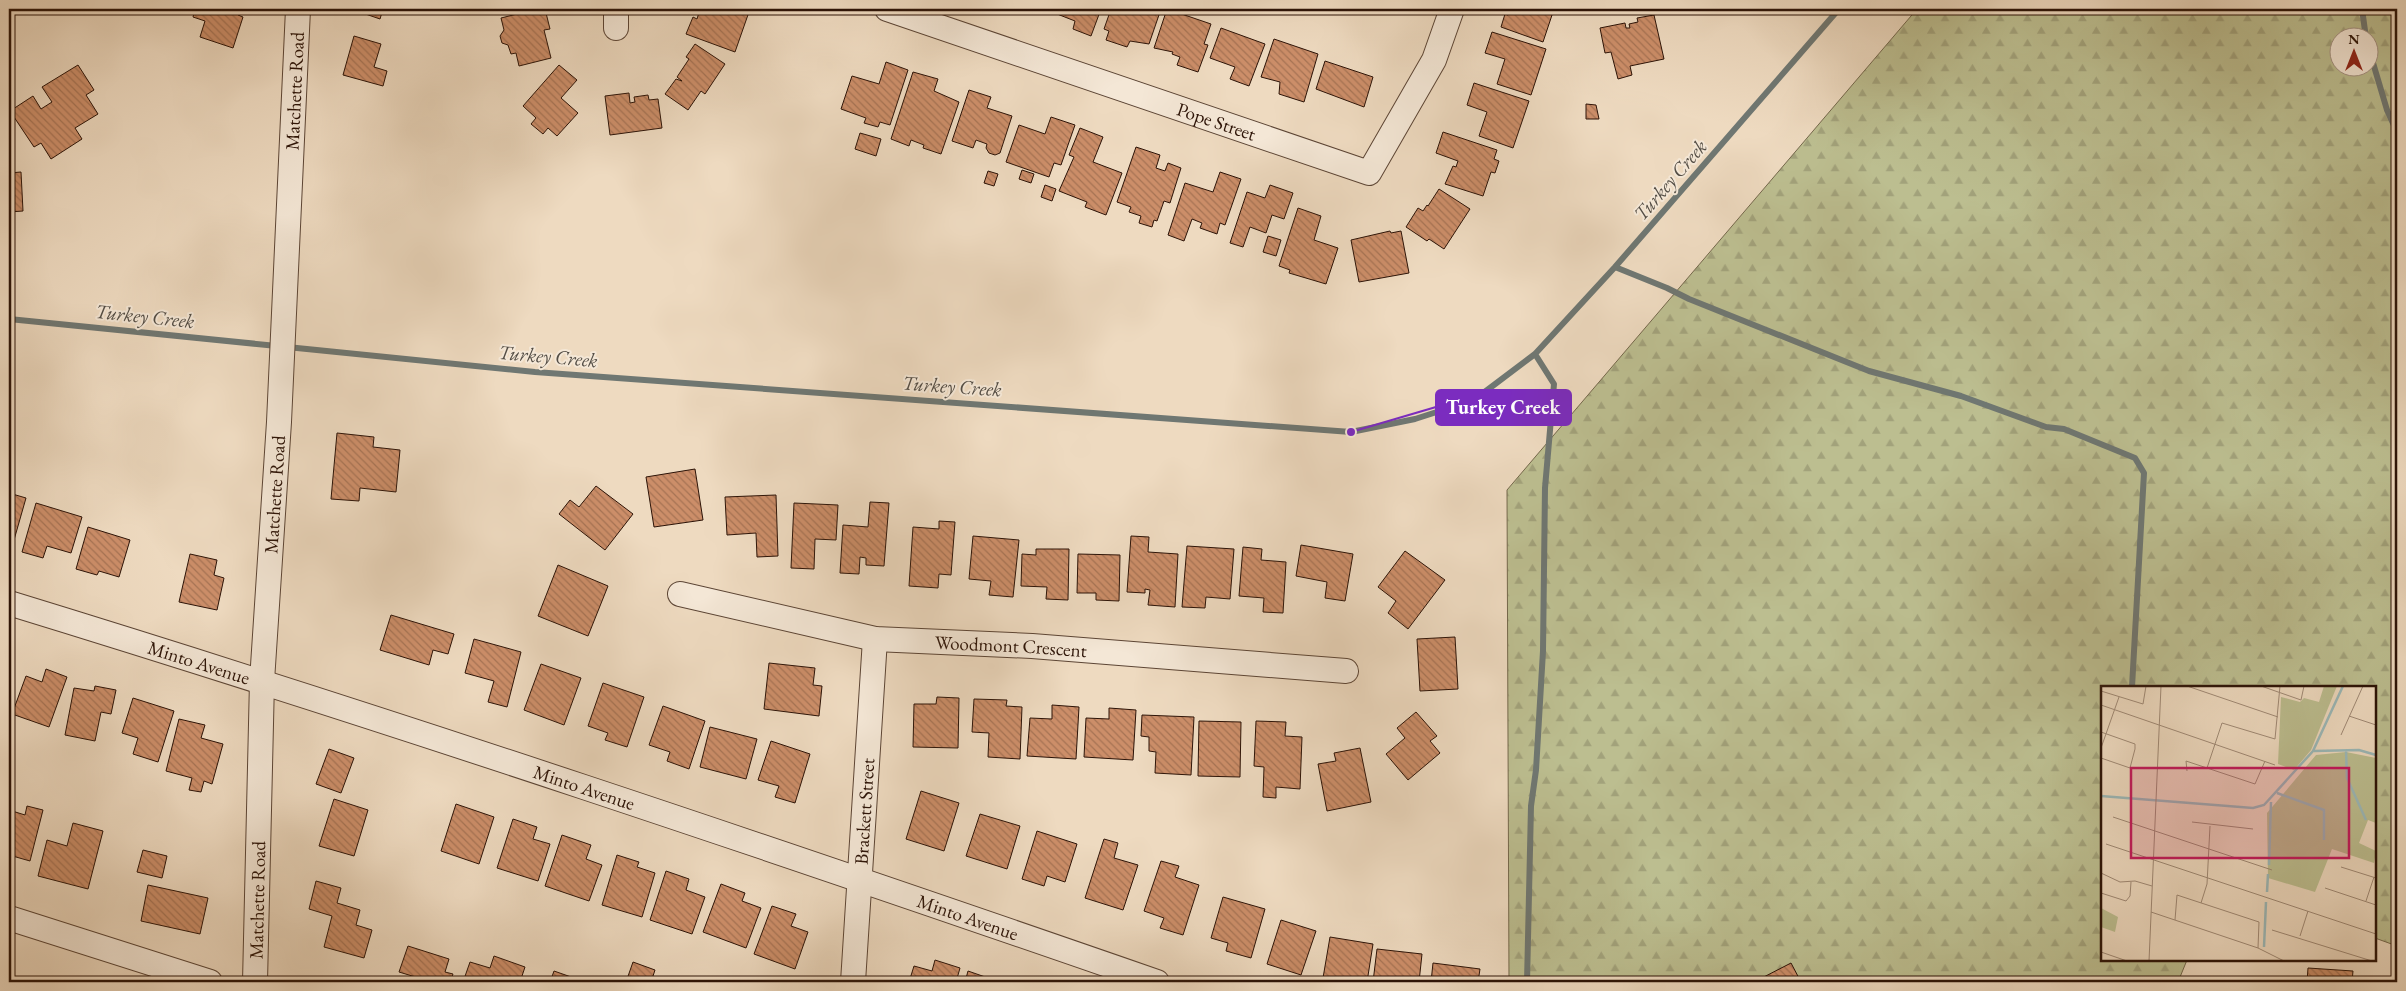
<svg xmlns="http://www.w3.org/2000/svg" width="2406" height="991" font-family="'EB Garamond',serif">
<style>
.forest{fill:url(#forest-firs);stroke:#74684c;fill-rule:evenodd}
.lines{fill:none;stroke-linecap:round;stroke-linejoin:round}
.stream{stroke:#6f7772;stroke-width:6}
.building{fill:url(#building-back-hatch);stroke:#2c1307}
.minor-casing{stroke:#5c4535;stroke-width:26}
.minor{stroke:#f4e7d6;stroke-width:24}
.labels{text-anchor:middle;stroke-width:4;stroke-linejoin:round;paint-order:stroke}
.street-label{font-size:19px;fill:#2c1307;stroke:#f4e7d6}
.water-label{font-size:20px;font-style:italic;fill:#534d45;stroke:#f4e7d6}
.inset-river{fill:none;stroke:#9bb9b9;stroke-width:2.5}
.inset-road{fill:none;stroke:#a08a76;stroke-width:1}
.view{fill:#c2185b;fill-opacity:0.15;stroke:#c2185b;stroke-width:2.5}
.inset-edge{fill:none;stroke:#2c1307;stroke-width:2.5}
.leader{fill:none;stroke:#7b2cbf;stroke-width:2}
.callout-dot{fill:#7b2cbf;stroke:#f4e7d6;stroke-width:2}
.callout{fill:#7b2cbf;stroke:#7b2cbf;stroke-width:2}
.callout-label{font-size:20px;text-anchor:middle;font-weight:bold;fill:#fff}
</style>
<defs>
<pattern id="forest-firs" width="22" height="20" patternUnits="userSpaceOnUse" patternTransform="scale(1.25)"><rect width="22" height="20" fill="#bcbe90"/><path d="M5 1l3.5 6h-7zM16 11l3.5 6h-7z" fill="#a2a27b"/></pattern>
<pattern id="building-back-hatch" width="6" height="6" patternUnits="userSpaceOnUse" patternTransform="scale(1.25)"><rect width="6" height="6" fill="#cc8e69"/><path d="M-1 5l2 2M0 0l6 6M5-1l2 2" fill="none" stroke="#a67354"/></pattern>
</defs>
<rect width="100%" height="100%" fill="#eedac0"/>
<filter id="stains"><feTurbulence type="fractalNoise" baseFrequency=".004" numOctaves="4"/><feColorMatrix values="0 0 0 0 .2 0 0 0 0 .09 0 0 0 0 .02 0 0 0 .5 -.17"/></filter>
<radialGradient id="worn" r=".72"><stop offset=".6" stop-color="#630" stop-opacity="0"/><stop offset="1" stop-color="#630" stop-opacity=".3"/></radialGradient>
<!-- forest -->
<path class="forest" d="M1917,9h480v937l-22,-8v-251h-273v273h85l-9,22h-669l-2,-492zM2338,38h30v30h-30z"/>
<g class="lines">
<!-- stream -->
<path class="stream" d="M2362,9l4,29
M2368,46l19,64 10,22
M1615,267l52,21 22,11 180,72 92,25 85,31 18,2 71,29 9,15 -12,214
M9,319l268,27
M287,347l248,25 816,60 64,-13 59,-19 61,-46 80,-87 224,-258
M1527,982l4,-176 5,-36 7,-119 2,-163 9,-104 -19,-30"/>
</g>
<!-- building -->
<path class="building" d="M195,9h45l-2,6 5,2 -10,31 -33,-11 5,-16 -12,-4z
M351,9h32l-3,10z
M537,9h8l5,20 -6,1 7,28 -32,8 -3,-13 -5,1 -3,-9 -6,-2 -2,-7 4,-6 -3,-12z
M700,9h50l-15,43 -49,-18 7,-17 4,2z
M1053,9h48l-10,27 -18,-7 2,-8 -23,-9z
M1111,9h50l-12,35 -19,-3 -3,6 -21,-7 3,-9 -5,-2z
M1167,9l44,15 -7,20 4,1 -10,27 -21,-7 3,-8 -8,-3 1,-2 -19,-4z
M1507,9h52l-2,5 -4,-2 -10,30 -42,-15 4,-13 3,1 2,-5z
M1654,15l10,44 -34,7 2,9 -14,4 -7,-27 -6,1 -5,-25 25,-5 1,5h4l-1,-4 9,-2 -1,-4z
M1221,28l44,16 -16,42 -19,-7 5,-12 -25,-9z
M1492,32l54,17 -15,46 -34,-11 8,-25 -20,-6z
M354,36l27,8 -7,23 13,4 -4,15 -40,-11z
M1274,39l44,15 -14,48 -25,-8 1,-12 -19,-5z
M695,44l30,20 -20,30 -4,-3 -13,19 -23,-16 11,-15 6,2 -5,-4 12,-18 -3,-2z
M1325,61l48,16 -9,30 -48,-18z
M886,62l22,8 -18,55 -10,-3 -2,5 -14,-4 2,-5 -25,-9 11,-33 27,8z
M78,65l16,25 -8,5 12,19 -23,14 7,11 -31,20 -10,-16 -7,4 -24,-36 23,-15 8,13 11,-7 -10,-15z
M559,65l18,15 -16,18 17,15 -21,23 -9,-8 -5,6 -12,-10 5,-6 -13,-12z
M913,72l25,7 -4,12 25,11 -18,52 -18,-6 1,-3 -13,-5 -2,6 -18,-7z
M1474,83l55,18 -16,47 -34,-12 8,-24 -20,-7z
M969,90l22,7 -4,11 25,8 -12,37 -5,2 -6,-2 -3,-5 1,-4 -11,-4 -3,8 -21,-7z
M629,93l1,10 5,-1 -1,-5 14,-2 1,5 9,-1 4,29 -52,7 -5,-39z
M1586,104l10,1 3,14h-13z
M1051,117l24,8 -14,40 -7,-2 -5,14 -43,-15 13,-37 26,9z
M1080,128l23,9 -10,25 29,11 -16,42 -21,-8 2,-5 -28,-11 15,-34 -5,-2z
M1443,132l54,18 -3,9 5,2 -4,12 -4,-1 -8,24 -38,-12 8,-18 3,1 2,-6 -22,-8z
M860,133l21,6 -5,17 -21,-7z
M1136,147l24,8 -4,13 9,3 3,-8 13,5 -11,35 -6,-2 -7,20 -3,-1 -2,7 -13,-4 2,-7 -12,-4 2,-5 -14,-5z
M1022,170l12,4 -3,9 -12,-4z
M988,171l10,3 -4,12 -10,-3z
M21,172l2,39 -14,1v-39z
M1220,172l21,7 -16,46 -5,-2 -3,11 -17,-6 2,-5 -10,-4 -8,22 -16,-6 17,-52 28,9z
M1045,185l11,4 -4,12 -11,-4z
M1270,185l23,8 -9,26 -12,-4 -6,18 -16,-6 -7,20 -13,-4 17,-51 18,6z
M1439,189l31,20 -26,40 -15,-10 -2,2 -21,-14 12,-19 5,3 4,-6 1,1z
M1298,208l23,8 -7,24 24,8 -12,36 -37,-11 1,-3 -11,-4z
M1390,231l1,2 10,-2 8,42 -50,9 -8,-42z
M1268,236l13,4 -5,16 -13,-4z
M337,433l37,4 -1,10 27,3 -4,42 -36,-4 -1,13 -28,-2z
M695,469l8,51 -49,7 -8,-50z
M596,486l37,28 -28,36 -46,-36 11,-14 9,7z
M9,493l17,5 -14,49 -3,-1z
M776,495l2,61 -21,1 -1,-24 -29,2 -2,-38z
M870,502l19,1 -5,63 -18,-1v-7l-6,-1 -1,17 -19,-1 3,-48 25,2z
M36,503l46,14 -11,36 -24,-7 -4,12 -21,-6z
M794,503l44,2 -2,35 -21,-1 -1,30 -23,-1z
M939,521l16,1 -4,53 -12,-1 -1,14 -29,-2 4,-59 26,2z
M88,527l42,13 -11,37 -20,-6 -2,4 -21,-6z
M973,536l46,4 -6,57 -24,-2 2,-14 -22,-2z
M1131,536l18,1 -1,15 30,2 -3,53 -27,-2 2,-15 -5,-1v4l-18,-1z
M1301,545l52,9 -8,47 -20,-3 2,-16 -31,-6z
M1187,546l47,3 -4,50 -24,-2 -1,11 -23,-1z
M1243,547l19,2 -1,11 25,2 -3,51 -20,-1 1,-14 -25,-2z
M1036,549h33l-1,51 -22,-1 1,-12 -26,-1 1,-32 14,1z
M1405,551l40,29 -37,49 -20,-16 8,-12 -18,-14z
M190,554l27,6 -3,15 10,3 -7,32 -38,-8z
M1078,554l42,1 -1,46 -23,-1v-7h-19z
M558,565l50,21 -20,50 -50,-20z
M391,615l63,19 -6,20 -15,-4 -4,15 -49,-15z
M1455,637l3,52 -38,2 -3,-52z
M474,639l47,13 -14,55 -19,-5 6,-21 -29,-8z
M769,663l46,5 -2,17 9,1 -3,30 -55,-7z
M541,664l40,14 -17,47 -40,-15z
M46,669l21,8 -18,50 -37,-13 14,-38 16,6z
M603,683l41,14 -17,50 -22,-7 3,-7 -20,-7z
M95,686l21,4 -5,24 -10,-2 -6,29 -30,-6 9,-47 20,3z
M937,697l22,1 -1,50 -45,-1 1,-43h22z
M133,698l41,13 -16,51 -25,-8 5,-16 -16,-5z
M974,699l33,1 -1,6 16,1 -2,52 -32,-2 1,-24 -17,-1z
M1052,705l27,2 -3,52 -49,-3 3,-38 22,1z
M663,706l42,15 -16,48 -22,-8 3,-9 -21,-7z
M1109,708l27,2 -3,50 -49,-3 2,-39 23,1z
M1416,712l21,24 -7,5 10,12 -32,27 -22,-26 19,-16 -8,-10z
M1142,715l52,2 -3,58 -36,-2 1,-21 -7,-1v-14l-8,-1z
M179,719l26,6 -4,13 22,6 -11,40 -8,-3 -3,11 -12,-2 3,-12 -26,-7z
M1199,721l42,1 -1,55 -42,-1z
M1256,721l30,1 -1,14 17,1 -2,52 -24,-2v11l-13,-1 1,-30 -10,-1z
M710,727l47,12 -11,40 -46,-12z
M771,741l39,13 -15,49 -20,-6 4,-11 -21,-6z
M1360,748l11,54 -44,9 -9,-47 18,-3 -2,-8z
M329,749l25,9 -13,35 -25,-9z
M921,791l38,12 -15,48 -38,-12z
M334,799l34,11 -14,46 -35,-10z
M456,804l38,13 -15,47 -38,-13z
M27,806l16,4 -13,51 -21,-6v-45l16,5z
M980,814l40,12 -13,43 -41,-13z
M513,819l24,8 -4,12 17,5 -12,37 -41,-13z
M73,823l30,8 -15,58 -50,-13 9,-36 20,6z
M1037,831l40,13 -12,38 -18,-6 -3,10 -22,-7z
M562,835l29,10 -5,14 16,6 -13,36 -44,-15z
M1104,839l14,4 -4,15 24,7 -15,45 -38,-12z
M143,850l24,6 -5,22 -25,-6z
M617,855l22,7 -2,5 18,6 -13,44 -40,-12z
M1161,861l18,5 -4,11 24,8 -16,50 -23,-7 4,-10 -20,-7z
M666,871l23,8 -3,11 19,7 -13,37 -42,-14z
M316,881l25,7 -4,15 23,7 -4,15 16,5 -8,28 -40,-11 8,-31 -23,-7z
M721,884l24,9 -3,8 19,7 -15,40 -43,-16z
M148,885l60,13 -8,36 -59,-13z
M1223,897l42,12 -14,49 -25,-7 2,-8 -17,-5z
M772,906l24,8 -5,12 17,6 -13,37 -41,-15z
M1281,920l35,11 -15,44 -34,-11z
M1330,937l43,7 -6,38h-25l-19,-4z
M408,946l41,13 -4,13 8,2 -3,8h-18l-33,-10z
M1377,949l45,5 -3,28h-46z
M494,956l31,11 -5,15h-57l7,-20 20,6z
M935,960l25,8 -4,14h-47l5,-16 18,5z
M633,962l22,8 -4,12h-25z
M1433,963l47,6 -2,13h-47z
M1791,963l10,19h-42l-1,-2z
M2308,968l45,3 -1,11h-45z
M554,971l20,7 -2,4h-22z
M968,971l23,8 -1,3h-25z"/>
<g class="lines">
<!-- minor casing -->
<g class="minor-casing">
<g id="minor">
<path d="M616,9v19"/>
<path id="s1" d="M887,9l482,164 65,-113 18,-51"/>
<path id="s2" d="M680,594l195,45 157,7 314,25"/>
<path id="s3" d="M9,603c385,118 767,247 1148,379"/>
<path d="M9,918l201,64"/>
<path id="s4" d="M255,982l7,-301 17,-259 19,-413"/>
<path id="s5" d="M853,982l22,-343"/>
</g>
</g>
<!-- minor -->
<use href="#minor" class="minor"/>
</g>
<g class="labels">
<!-- street labels -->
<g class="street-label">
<text dy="7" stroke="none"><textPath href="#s4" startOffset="892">Matchette Road</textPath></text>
<text dy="7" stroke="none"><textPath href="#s1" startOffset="348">Pope Street</textPath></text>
<text dy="7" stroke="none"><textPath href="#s4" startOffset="488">Matchette Road</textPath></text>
<text dy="7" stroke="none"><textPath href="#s2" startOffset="336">Woodmont Crescent</textPath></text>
<text dy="7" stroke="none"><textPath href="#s3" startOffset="199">Minto Avenue</textPath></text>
<text dy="7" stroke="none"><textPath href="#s3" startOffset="604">Minto Avenue</textPath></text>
<text dy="7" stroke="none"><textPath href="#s5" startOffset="171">Brackett Street</textPath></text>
<text dy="7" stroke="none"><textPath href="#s4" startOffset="82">Matchette Road</textPath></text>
<text dy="7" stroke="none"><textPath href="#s3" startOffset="1009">Minto Avenue</textPath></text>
</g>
<!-- water labels -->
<g class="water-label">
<text transform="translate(1670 180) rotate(-49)" y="7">Turkey Creek</text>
<text transform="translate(145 316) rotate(6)" y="7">Turkey Creek</text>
<text transform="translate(548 356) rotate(5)" y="7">Turkey Creek</text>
<text transform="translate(952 386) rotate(4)" y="7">Turkey Creek</text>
</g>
</g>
<!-- overview -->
<g transform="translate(2101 686)">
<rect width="275" height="275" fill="#eedac0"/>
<path d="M245,66l30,6v65l-8,-3 -9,23 17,8 -2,12 -42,-14 -17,43 -47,-14 -1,-65 49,-58zM0,222l17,9 -3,15 -14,-5z" fill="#bcbe90"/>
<path d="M223,0h13l-26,64 -17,20 -16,-6 3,-67 19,5 4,-4 15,4z" fill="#bcbe90"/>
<path d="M186,25l14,1 -3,25 -14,-1z" fill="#bcbe90"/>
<path class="inset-river" d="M245,64l1,28 19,42M213,65l45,-1 17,5M176,107l47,17v30M0,110l152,12 11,-3 49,-54 30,-65M168,179l2,-63M166,206l1,-18M163,261l2,-45"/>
<path class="inset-road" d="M86,0l91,31M160,0l40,14 3,-14M0,5l42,13 3,-18M0,19l174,60M248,30l27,9M0,46l34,12v5l-5,19 -29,-10M240,49l22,-49M0,62l18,-51M106,82l15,-45 53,16 5,-53M86,85l-1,-10 69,23 10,-23M12,131l159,53M91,136l61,7M5,158l270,90M240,181l35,11M0,187l19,9 15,-1 17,5M224,202l51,17M0,207l25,8 4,-5 1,-14M265,215l8,-24M100,217l6,-19 3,-58M50,226l107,36 26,13M74,234l2,-25 82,27 -1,26M171,244l100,31M199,250l8,-25M0,266l26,9M48,275l12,-275"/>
<path class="view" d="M30,82h218v90h-218z"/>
<rect width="275" height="275" class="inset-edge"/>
</g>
<!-- callouts -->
<path class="leader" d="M1351 432L1436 407"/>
<circle class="callout-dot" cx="1351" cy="432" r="5"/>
<rect class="callout" x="1436" y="390" width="135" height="35" rx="5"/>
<g class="callout-label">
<text x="1503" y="414">Turkey Creek</text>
</g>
<!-- margin -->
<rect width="2406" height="991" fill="none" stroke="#eedac0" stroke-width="30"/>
<rect x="10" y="10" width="2386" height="971" fill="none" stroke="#2c1307" stroke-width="2.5"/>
<rect x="15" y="15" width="2376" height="961" fill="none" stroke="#2c1307"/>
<!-- north arrow -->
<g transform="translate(2354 52)"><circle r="24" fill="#f4e7d6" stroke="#a49283"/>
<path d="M0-4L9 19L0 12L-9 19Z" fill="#8f2418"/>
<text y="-8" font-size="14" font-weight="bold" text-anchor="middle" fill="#2c1307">N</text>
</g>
<rect width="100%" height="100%" filter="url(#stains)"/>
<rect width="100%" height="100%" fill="url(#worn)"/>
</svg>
